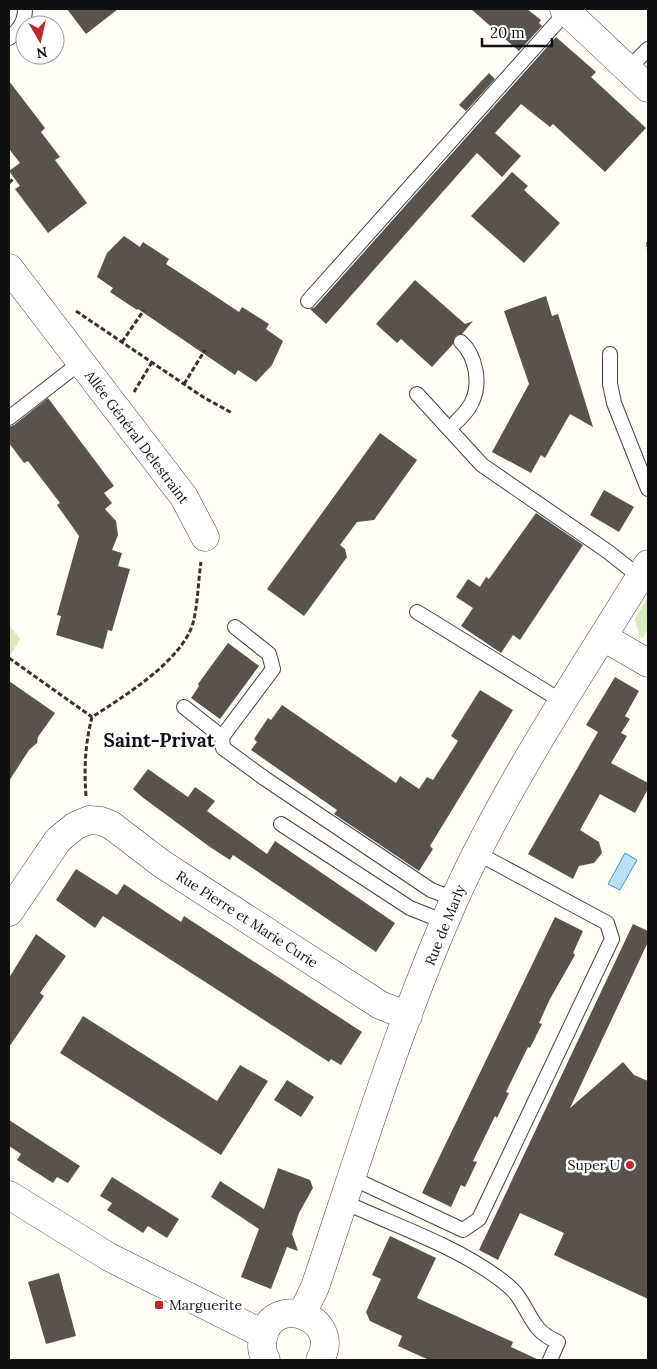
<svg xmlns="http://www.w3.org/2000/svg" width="657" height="1369" font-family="Lora,serif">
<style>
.green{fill:#d5ebbd}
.water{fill:#b9e0f7;stroke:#3f96cf}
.building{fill:#5a524d}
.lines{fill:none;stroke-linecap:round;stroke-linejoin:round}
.service-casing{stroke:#444;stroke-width:16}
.minor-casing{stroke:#444;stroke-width:29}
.tertiary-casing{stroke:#444;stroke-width:29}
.path{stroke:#333;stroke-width:3;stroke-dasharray:5 2.5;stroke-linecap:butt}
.service{stroke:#fff;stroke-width:14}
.minor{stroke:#fff;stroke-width:28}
.tertiary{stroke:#fff;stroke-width:28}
.poi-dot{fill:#c4262e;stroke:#fff;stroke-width:2}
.labels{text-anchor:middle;stroke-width:5;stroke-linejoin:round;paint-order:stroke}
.street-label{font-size:14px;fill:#111;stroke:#fff}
.poi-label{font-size:14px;fill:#111;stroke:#fff;text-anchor:end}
.district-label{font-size:19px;font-weight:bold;fill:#111;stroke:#fff}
</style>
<rect width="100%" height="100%" fill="#fffdf5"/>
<!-- green -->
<path class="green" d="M648,597v32l-5,9 -3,-1 -5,-18z
M9,625l11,14 -11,19z"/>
<!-- water -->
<path class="water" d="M625,853l12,7 -17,30 -12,-6z"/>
<!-- building -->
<path class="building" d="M67,9h51l-32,25z
M471,9h56l14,11 -2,3 3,3 -23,25z
M556,37l40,35 -5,5 55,51 -41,44 -52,-48 -3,3 -29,-23 -26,29 26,23 -19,21 -25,-24 -151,171 -16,-15 5,-2z
M489,73l6,6 -29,32 -7,-6z
M9,81l36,47 -4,4 19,25 -5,3 32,43 -39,30 -33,-44 5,-3 -11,-15 11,-8 -11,-14z
M512,172l16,14 -4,4 36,33 -36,40 -53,-47z
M124,236l16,11 3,-5 26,17 -3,5 46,30 27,18 3,-5 27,17 -3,5 17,12 -11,24 -16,17 -18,-12 -3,5 -97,-66 -1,1 -27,-18 3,-4 -16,-11 10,-24z
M415,280l50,44 8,-3 -11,13 -7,2 -2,8 -21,23 -31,-28 -4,4 -21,-19z
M546,296l6,20 6,-2 35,113 -23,-13 -25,44 -4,-3 -10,18 -39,-21 37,-68 -25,-73z
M48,398l66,88 -10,7 8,10 -7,6 11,12 2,14 -6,15 10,3 -4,13 12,3 -18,62 -4,-1 -5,19 -47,-14 5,-19 -4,-1 22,-79 -22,-31 3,-2 -32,-42 -4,2 -15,-20v-16l5,-2z
M380,433l37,27 -43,60 -17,2 -17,23 5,4 2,8 -43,59 -37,-27z
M604,490l30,17 -15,25 -29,-17z
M536,513l47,32 -63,95 -7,-5 -12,18 -40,-27 12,-18 -17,-11 12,-18 12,8 6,-10 3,2z
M228,643l31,23 -39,53 -29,-21 8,-12 -1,-2z
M615,677l24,14 -14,25 5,3 -9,14 6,3 -16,27 37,20v6l-13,24 -35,-19 -20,36 19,12 3,11 -8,10 -15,3 -6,13 -45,-25 70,-122 -12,-7z
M9,681l46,32 -17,24 -1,6 -8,7 -20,31z
M480,690l33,20 -83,136 3,3 -14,22 -85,-57 3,-4 -86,-60 6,-8 -3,-3 14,-21 3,2 11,-15 114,78 4,-7 19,13 8,-12 6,3 25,-39 -7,-5z
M148,769l40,28 7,-10 20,14 -8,10 60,43 8,-13 120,82 -19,29 -143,-97 -3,5 -20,-13 -68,-50 -9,-8z
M76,869l41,26 7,-11 57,38 3,-6 178,116 -21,33 -10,-6 -2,3 -226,-146 -8,12 -39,-28z
M555,917l28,14 -10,22 2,2 -25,44 -11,24 3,1 -12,24 -2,-1 -22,45 3,1 -12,25 -2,-2 -22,45 4,1 -12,25 -4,-2 -10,22 -29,-14z
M633,924l15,7v11l-78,166 53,-46 11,13 14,6v218l-94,-44 10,-22 -44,-20 -22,47 -19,-10z
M36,934l30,22 -26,37 4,3 -35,51v-69z
M83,1016l134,85 23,-36 28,16 -47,74 -161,-102z
M287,1080l27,17 -13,20 -27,-17z
M9,1120l71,46 -12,17 -11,-6 -4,6 -36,-23 4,-6 -12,-8z
M278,1168l32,12 3,8 -14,25 -7,21 6,17 -11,-4 -16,42 -30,-12 18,-48 -48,-32 9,-16 44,28z
M112,1177l67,42 -12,19 -19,-12 -5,7 -36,-23 5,-7 -12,-7z
M390,1236l46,22 -19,40 96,44 -2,5 28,13h-110l-31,-14 4,-10 -32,-15 -4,-9 15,-33 -9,-4z
M59,1273l17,63 -30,8 -18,-62z"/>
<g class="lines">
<!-- service casing -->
<g class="service-casing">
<path id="service" d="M9,38c10,-8 16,-16 16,-29
M628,69l20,-20
M308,301l259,-290
M610,354v30l4,19 34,86
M417,394l65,71 125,86 33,26
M9,418l72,-56
M449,429c9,-9 18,-16 23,-27 9,-19 4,-46 -11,-60
M417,612l146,90
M235,627l34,27 4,15 -51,68 1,11 41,30 167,112 23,9
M184,707l38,30
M281,824l129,84 35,14
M352,1178l111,52 16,-11 133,-280 -5,-16 -130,-70
M344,1202c50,23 109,43 153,75 7,5 15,11 20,18 15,21 15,36 41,47l-8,18"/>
</g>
<!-- minor casing -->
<g class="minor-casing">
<path id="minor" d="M564,9l84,79
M9,268l175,229 21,40
M603,637l45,26
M9,912l49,-72 17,-14 14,-6 12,1 10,4 51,39 218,141 28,11
M302,1314l13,-27c44,-130 84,-264 140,-389 53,-117 126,-225 193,-334"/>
</g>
<!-- tertiary casing -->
<g class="tertiary-casing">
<path id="tertiary" d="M9,1195l100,62 154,77
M266,1360c-4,-7 -5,-14 -3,-22 8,-46 81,-21 57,22"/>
</g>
<!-- path -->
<path class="path" d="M9,183l5,-5
M648,242v8
M76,311l127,86 29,16
M122,342l22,-32
M184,384l21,-34
M134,392l18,-30
M9,658l83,59
M86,796c-2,-27 -1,-52 6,-79 31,-20 90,-56 101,-94 5,-19 5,-41 8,-61"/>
<!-- service -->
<use href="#service" class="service"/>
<!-- minor -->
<use href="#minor" class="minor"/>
<!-- tertiary -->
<use href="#tertiary" class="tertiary"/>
</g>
<!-- markers -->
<g class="poi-dot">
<circle cx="630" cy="1165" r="5"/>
<rect x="154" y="1300" width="10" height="10" rx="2.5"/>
</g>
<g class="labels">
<!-- street labels -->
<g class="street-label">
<text transform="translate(137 437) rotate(53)" y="5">Allée Général Delestraint</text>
<text transform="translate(247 919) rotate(33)" y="5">Rue Pierre et Marie Curie</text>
<text transform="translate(445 925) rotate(-68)" y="5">Rue de Marly</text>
</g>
<!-- poi labels -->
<g class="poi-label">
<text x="620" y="1170">Super U</text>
<text x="169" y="1310" text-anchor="start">Marguerite</text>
</g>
<!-- district labels -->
<g class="district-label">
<text x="159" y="747">Saint-Privat</text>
</g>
</g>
<!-- border -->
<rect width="657" height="1369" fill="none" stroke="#111111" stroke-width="20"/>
<!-- north arrow -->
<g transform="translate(40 40) rotate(171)"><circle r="24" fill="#ffffff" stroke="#a0a0a0"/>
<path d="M0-4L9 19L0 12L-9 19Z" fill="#c4262e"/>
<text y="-8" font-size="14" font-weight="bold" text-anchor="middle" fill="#111111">N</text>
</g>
<!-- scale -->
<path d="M482 38v8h70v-8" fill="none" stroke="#111111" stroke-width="2.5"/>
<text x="490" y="38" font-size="15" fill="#111111" stroke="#ffffff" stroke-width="4" paint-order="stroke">20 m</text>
</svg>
